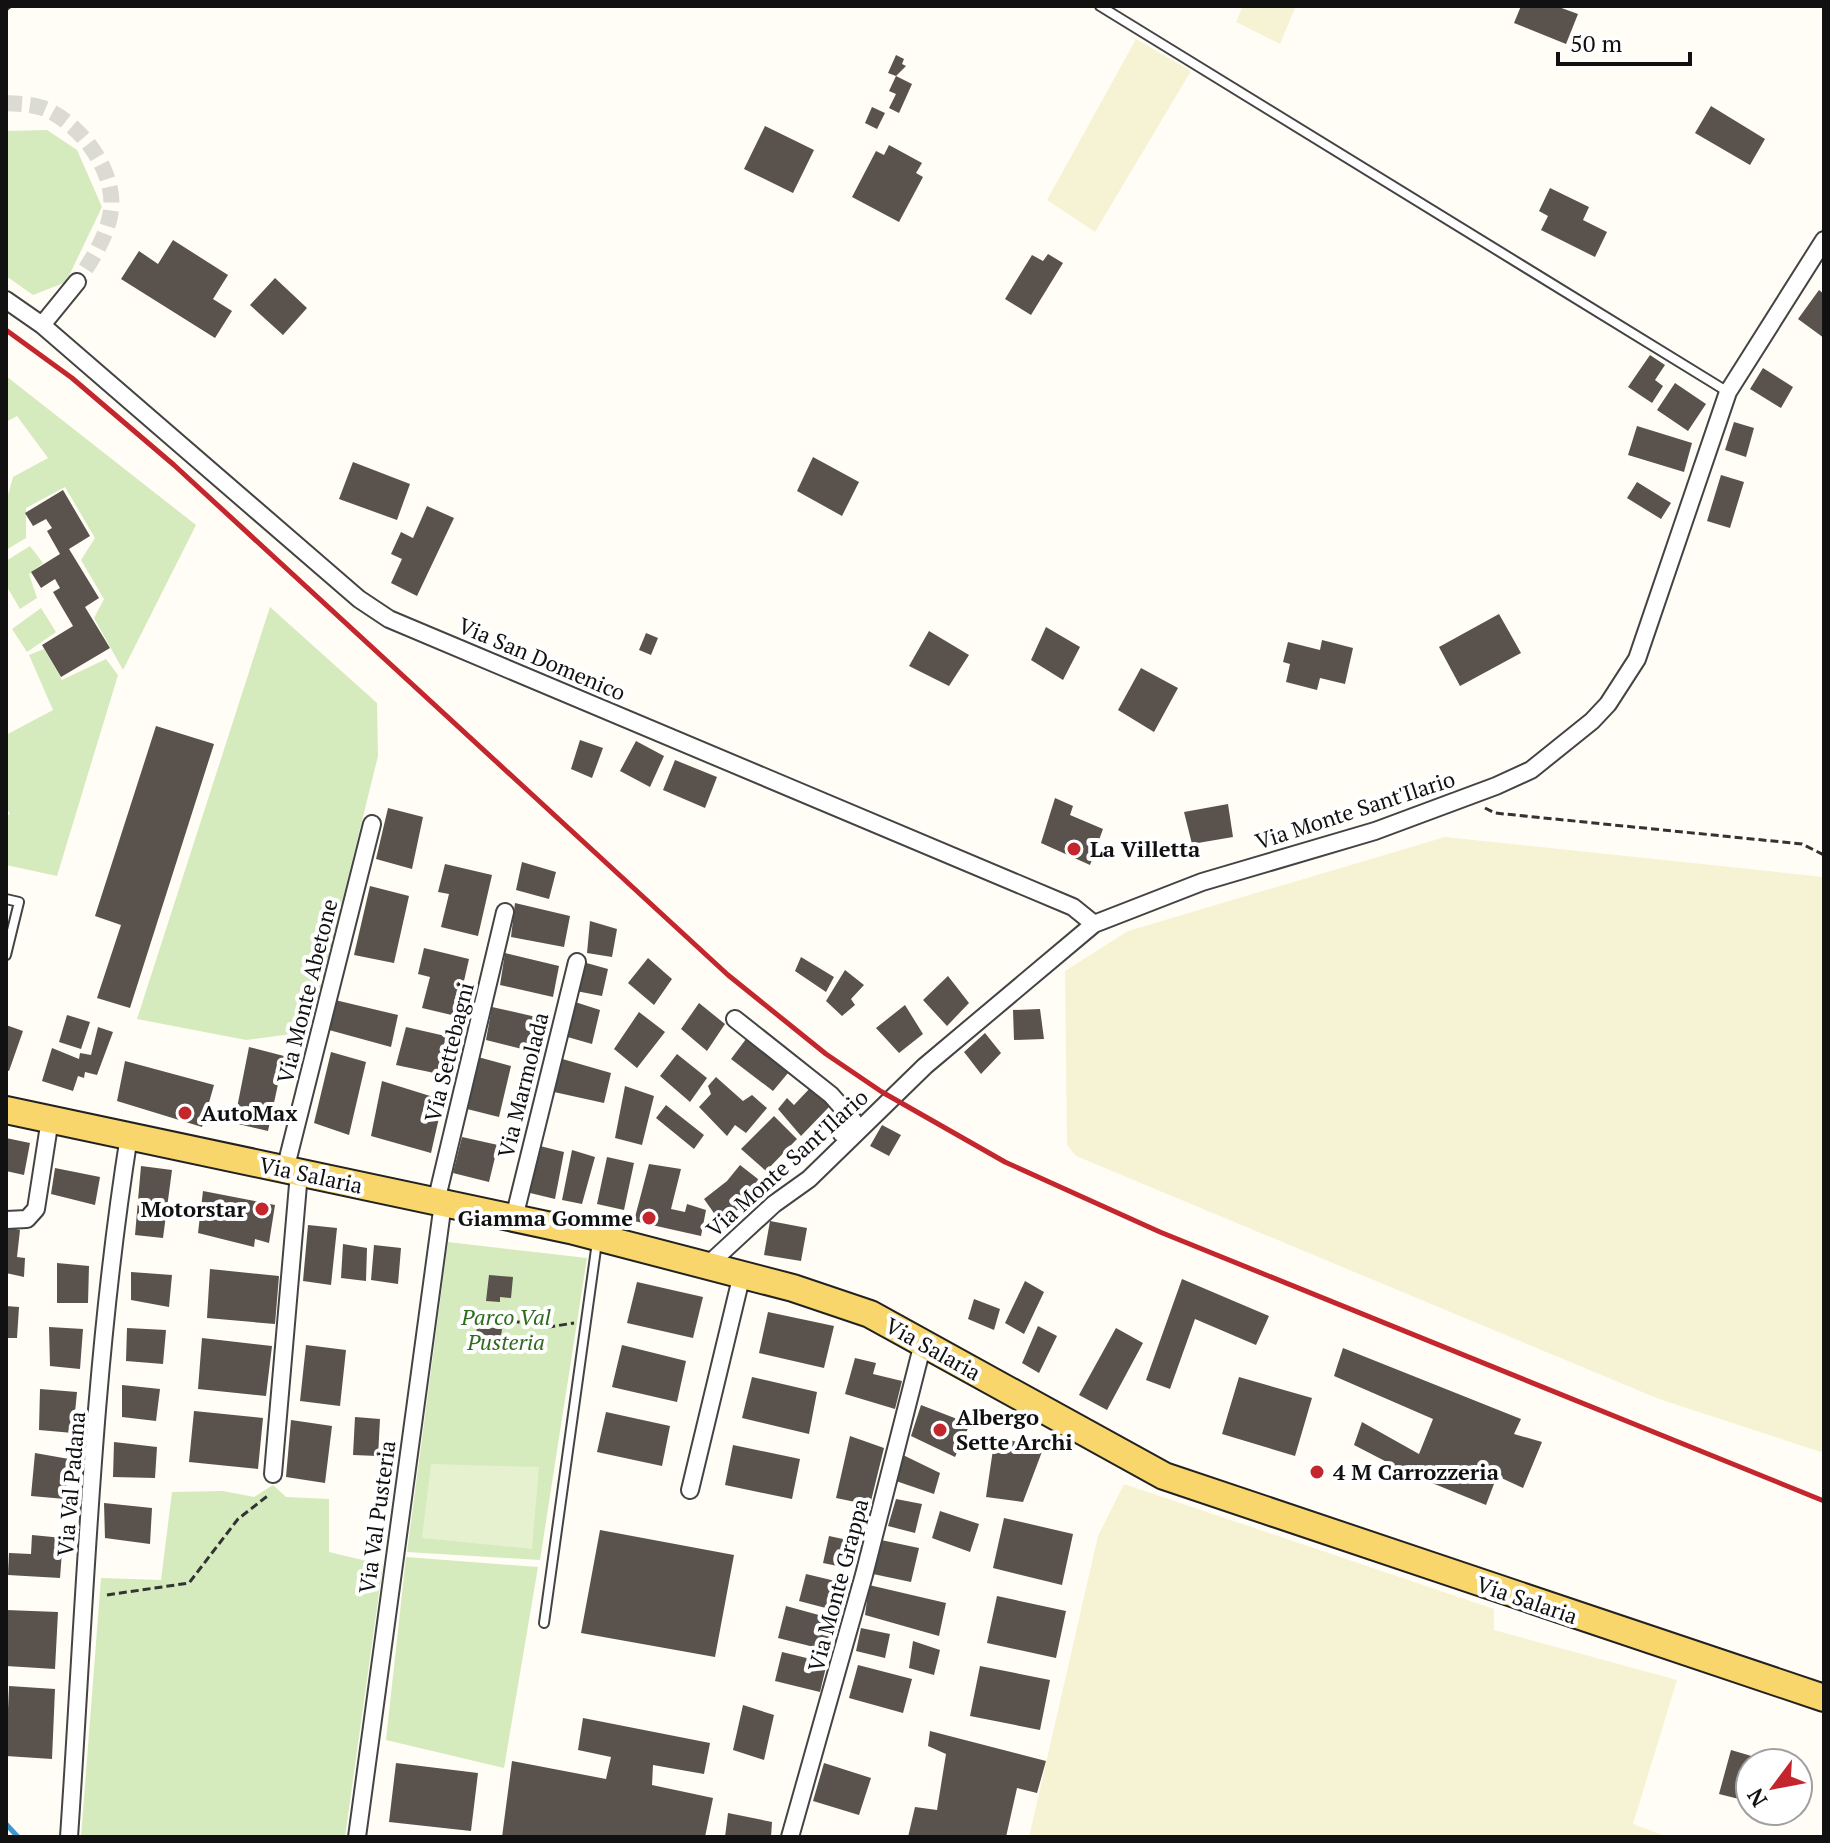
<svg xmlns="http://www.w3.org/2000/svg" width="1830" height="1843" font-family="'PT Serif',serif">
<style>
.farmland{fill:#f6f3d4}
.green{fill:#d5ebbd}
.pitch{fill:#e6f2cf}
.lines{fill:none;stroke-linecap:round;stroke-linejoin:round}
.stream{stroke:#3f96cf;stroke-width:5}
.building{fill:#5a524d}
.minor-tunnel{stroke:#dbdad3;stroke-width:16;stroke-dasharray:16 8;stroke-linecap:butt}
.service-casing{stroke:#444;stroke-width:12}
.minor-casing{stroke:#444;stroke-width:20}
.primary-casing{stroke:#222;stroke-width:30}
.path{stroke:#333;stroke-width:3;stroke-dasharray:8 4;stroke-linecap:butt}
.service{stroke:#fff;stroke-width:8}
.minor{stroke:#fff;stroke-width:16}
.primary{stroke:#f9d66b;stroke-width:26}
.rail{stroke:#c4262e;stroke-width:5}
.poi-dot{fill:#c4262e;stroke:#fff;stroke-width:3}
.labels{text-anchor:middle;stroke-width:8;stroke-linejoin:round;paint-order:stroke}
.street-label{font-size:22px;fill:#111;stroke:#fff}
.poi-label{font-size:22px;font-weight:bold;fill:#111;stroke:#fff;text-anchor:start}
.park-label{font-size:22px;font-style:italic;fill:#2f6b1f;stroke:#fff}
</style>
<rect width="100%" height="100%" fill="#fffdf5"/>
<!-- farmland -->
<path class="farmland" d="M1243,6h53l-16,38 -44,-22z
M1136,39l55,32 -96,161 -48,-32z
M1445,837l379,40v576l-165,-54 -583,-243 -9,-11 -2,-174 63,-40z
M1124,1484l370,125v21l183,50 -44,144 35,13h-639l69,-301z"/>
<!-- green -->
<path class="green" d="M47,130l30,20 25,57 -36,75 -33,13 -27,-19v-145z
M6,376l190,149 -73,145 -29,-52 10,-19 -23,-39 14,-22 -30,-51 -39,21v30l-20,12v-48l7,-25 35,-19 -31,-42 -11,6z
M30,546l13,17 -14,11 8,24 -17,11 -14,-24v-24z
M270,607l107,96 1,53 -60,243 -19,34 -53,7 -109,-21z
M41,608l15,24 -29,20 -15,-23z
M44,649l18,31 44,-21 12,16 -61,201 -51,-11v-49l4,-2 -4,-7v-72l47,-25 -24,-55z
M448,1242l139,16 -47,302 -133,-8z
M273,1485l13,12 43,2v53l54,13 -38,272h-264l20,-259 60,2 11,-88 51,-1 31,6z
M406,1557l132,10 -34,201 -118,-28z"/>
<!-- pitch -->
<path class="pitch" d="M431,1464l108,3 -7,82 -110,-11z"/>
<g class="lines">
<!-- stream -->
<path class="stream" d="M6,1824l12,13"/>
</g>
<!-- building -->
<path class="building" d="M1521,6h35l22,8 -12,30 -52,-21z
M896,55l8,4 -2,5 4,2 -10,10 -8,-3z
M896,76l16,8 -13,29 -10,-5 7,-14 -7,-3z
M1711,106l54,33 -15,26 -55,-32z
M872,107l13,6 -8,16 -12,-6z
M765,126l49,24 -21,43 -49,-24z
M889,145l33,18 -6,10 7,4 -24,45 -47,-25 24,-46 8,4z
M1550,188l39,19 -6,13 24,12 -12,25 -54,-27 7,-14 -9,-5z
M173,240l55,35 -15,24 19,12 -17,27 -94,-59 18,-28 19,13z
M1048,254l15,9 -32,52 -26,-16 27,-44 11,6z
M275,278l32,30 -24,27 -33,-30z
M1819,290l5,4v44l-26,-19z
M1650,355l15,10 -10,15 8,6 -11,17 -24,-16z
M1763,368l30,19 -12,21 -31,-19z
M1675,383l31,21 -18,27 -31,-21z
M1734,422l20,6 -8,29 -21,-7z
M1637,426l55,17 -8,29 -56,-17z
M813,457l46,25 -17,34 -45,-25z
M353,462l57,22 -13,36 -58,-21z
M1721,475l23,7 -14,46 -23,-7z
M1637,482l34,21 -10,16 -34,-21z
M63,490l27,46 -21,13 30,49 -14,9 25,41 -49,29 -19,-32 31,-19 -20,-34 7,-4 -5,-9 -14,9 -10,-16 29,-18 -13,-23 5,-3 -6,-9 -13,7 -8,-13z
M427,506l27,12 -37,78 -26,-13 11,-24 -11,-5 10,-22 12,6z
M1499,614l22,39 -61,33 -21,-39z
M1046,627l34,20 -17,33 -32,-20z
M929,631l40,24 -20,31 -40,-20z
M646,633l12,5 -7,17 -12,-5z
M1322,640l31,8 -8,36 -25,-6 -3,12 -31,-8 4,-18 -7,-2 5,-20 32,8z
M1141,668l37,20 -24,44 -36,-22z
M156,726l58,18 -84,264 -33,-10 24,-73 -26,-9z
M580,740l23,8 -11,30 -21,-9z
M636,741l28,15 -14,31 -30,-16z
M675,760l42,17 -12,31 -42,-18z
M1055,798l18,8 -3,9 33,14 -13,36 -49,-22z
M1228,804l5,33 -41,7 -8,-32z
M388,808l35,9 -11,52 -36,-10z
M522,862l34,10 -7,27 -33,-9z
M445,864l47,11 -14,61 -37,-9 8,-33 -11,-2z
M370,886l39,10 -15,67 -40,-8z
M515,903l55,13 -6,31 -53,-10z
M590,921l27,8 -5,28 -25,-4z
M424,948l45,11 -13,57 -34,-8 8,-31 -12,-3z
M505,953l54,13 -6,31 -53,-12z
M801,957l33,20 -8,15 -31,-21z
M648,958l24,21 -18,26 -26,-22z
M583,962l25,7 -6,27 -26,-5z
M845,970l19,15 -13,14 4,6 -13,11 -16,-15z
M948,976l21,27 -22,23 -24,-26z
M335,1000l63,15 -7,32 -62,-17z
M572,1001l28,9 -8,34 -28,-8z
M699,1003l26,21 -18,27 -26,-22z
M905,1005l18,29 -24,19 -23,-25z
M492,1007l53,12 -7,34 -52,-13z
M1040,1009l4,30 -30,1 -1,-30z
M639,1012l26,20 -28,36 -23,-19z
M67,1015l23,7 -9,27 -22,-7z
M6,1025l17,6 -14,40 -3,-1z
M98,1027l15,5 -16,43 -12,-3 -1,6 -6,-2 -5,15 -31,-10 10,-33 27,11 1,-6 11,2z
M406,1027l48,11 -10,37 -48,-10z
M985,1033l16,20 -20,21 -17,-22z
M746,1039l42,34 -15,18 -42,-32z
M249,1047l35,9 -16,75 -34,-8z
M331,1052l35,10 -17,73 -35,-12z
M677,1054l30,24 -17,24 -30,-26z
M478,1057l33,9 -12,51 -32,-8z
M559,1058l52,15 -7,30 -50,-11z
M125,1061l89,24 -12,42 -85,-26z
M716,1077l27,24 9,-6 15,13 -21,25 -11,-8 -8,11 -28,-29 12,-13 -3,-8z
M382,1081l61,19 -12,53 -60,-17z
M625,1086l29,10 -12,49 -27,-7z
M812,1086l18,20 -29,30 -23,-27 9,-11 7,7z
M666,1105l38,30 -10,14 -38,-31z
M774,1116l23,23 -31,32 -25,-22z
M882,1125l19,10 -12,21 -19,-10z
M462,1137l36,8 -9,37 -36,-9z
M6,1138l24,5 -6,32 -18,-4z
M536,1145l28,7 -9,47 -29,-7z
M572,1150l23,7 -13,47 -20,-4z
M607,1157l27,6 -10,47 -27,-6z
M649,1164l32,5 -10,40 14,3 2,-8 19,6 -5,26 -67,-15z
M740,1165l27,21 -46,37 -17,-24 23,-18z
M141,1166l31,4 -9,68 -28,-3z
M55,1168l45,9 -5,28 -44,-11z
M203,1191l72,14 -6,38 -14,-4 -1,8 -56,-14z
M770,1221l37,7 -6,33 -37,-6z
M308,1225l29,3 -6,57 -28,-4z
M6,1227l14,3 -3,27 8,1 -1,19 -18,-4z
M343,1244l24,4 -1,33 -25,-3z
M374,1245l27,3 -3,36 -27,-4z
M57,1263l32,3 -1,37h-31z
M210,1269l69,7 -4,48 -68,-6z
M131,1272l41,3 -3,32 -38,-7z
M489,1275l24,2 -2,21 -11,-1v5l-14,-1z
M1182,1279l87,37 -13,29 -61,-26 -25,70 -24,-9z
M1025,1281l19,11 -20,42 -19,-11z
M637,1282l66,15 -10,41 -66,-15z
M974,1299l26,10 -6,21 -26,-11z
M6,1306l13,1 -2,31h-11z
M768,1312l66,14 -10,42 -65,-15z
M477,1326l25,3 -3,21 -24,-3z
M1038,1326l19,10 -18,37 -17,-10z
M49,1327l34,2 -3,40 -30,-3z
M127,1328l39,2 -3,34 -37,-3z
M1116,1328l27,15 -36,67 -28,-15z
M202,1338l70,8 -6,50 -68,-7z
M306,1345l40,5 -6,56 -40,-5z
M622,1345l64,16 -9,41 -65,-15z
M1343,1348l178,71 -7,15 28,8 -19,46 -26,-12 -11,29 -76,-31 -56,-29 8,-23 57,32 14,-35 -99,-43z
M855,1358l21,5 -3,11 29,7 -7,28 -50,-15z
M752,1377l65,15 -8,42 -67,-16z
M1239,1377l73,21 -17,58 -73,-22z
M122,1385l38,4 -4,32 -34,-4z
M40,1389l37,3 -4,41 -34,-3z
M921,1405l49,19 -15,33 -44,-21z
M194,1411l69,7 -5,51 -69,-7z
M606,1412l64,14 -8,40 -65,-14z
M355,1417l25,2 -2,37 -25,-1z
M291,1420l41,6 -7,57 -39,-6z
M850,1436l34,12 -14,57 -34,-7z
M995,1436l48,13 -20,53 -37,-5z
M114,1442l43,5 -2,31 -42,-1z
M733,1445l67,14 -8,40 -67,-14z
M35,1453l34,6 -4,40 -34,-3z
M903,1455l37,18 -6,21 -38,-13z
M896,1499l26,5 -7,29 -27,-7z
M104,1503l48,5 -2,36 -45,-6z
M940,1511l39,13 -9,28 -38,-14z
M1004,1518l69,16 -11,51 -69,-17z
M600,1530l134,25 -19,102 -134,-24z
M32,1535l31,3 -3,40 -52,-3 1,-22 22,1z
M829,1536l28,6 -5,27 -29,-6z
M881,1540l38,8 -8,34 -38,-8z
M806,1574l42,10 -7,28 -42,-11z
M869,1585l77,18 -7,33 -74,-21z
M997,1596l69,15 -10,47 -69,-15z
M786,1606l51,14 -7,31 -52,-13z
M6,1610l52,2 -3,57 -49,-3z
M861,1628l29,6 -5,24 -29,-7z
M913,1641l27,9 -6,25 -25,-7z
M782,1652l45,11 -7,29 -45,-11z
M858,1665l54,14 -9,34 -54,-15z
M980,1666l70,14 -10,50 -70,-14z
M9,1686l46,3 -3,70 -46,-3z
M743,1705l31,10 -10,45 -31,-10z
M583,1718l127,25 -6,31 -51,-9 -1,20 61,13 -8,39h-203l10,-76 94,18 5,-22 -33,-7z
M930,1731l116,30 -9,32 -20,-5 -11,49h-98l7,-30 22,3 9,-56 -18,-8z
M1731,1750l41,12 -22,1v26l-3,-1 -4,12 -24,-6z
M396,1763l82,10 -7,58 -82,-9z
M824,1763l47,15 -12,37 -46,-14z
M728,1813l44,9 -1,15h-46z"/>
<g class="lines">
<!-- minor-tunnel -->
<path class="minor-tunnel" d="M6,103c12,1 25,1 37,5 36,14 73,62 68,102 -3,26 -20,51 -34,72"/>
<!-- service casing -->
<g class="service-casing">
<path id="service" d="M1100,6l628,386
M6,899l13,3 -13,53
M544,1623l53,-381"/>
</g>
<!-- minor casing -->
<g class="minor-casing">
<path id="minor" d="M6,300l36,25 317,274 30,20 684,288 21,17
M42,325l35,-43
M735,1019l96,76 22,25 -12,13
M285,1170l87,-346
M436,1202l69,-290
M514,1218l63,-256
M6,1220l21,-1 9,-10 14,-90
M709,1264l65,-60 35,-25 116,-113 169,-142 108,-42 173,-51 121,-45 35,-16 61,-49 16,-17 29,-45 91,-267 96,-152
M273,1474l26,-301
M690,1490l52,-216
M69,1837c16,-233 23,-469 60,-701
M357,1837l86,-634
M790,1837l74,-262 59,-232"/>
</g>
<!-- primary casing -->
<g class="primary-casing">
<path id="primary" d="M6,1110l564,120 223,58 77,26 294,162 660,222"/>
</g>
<!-- path -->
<path class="path" d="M6,10l5,-4
M1485,808l10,5 307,31 22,11
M488,1317l61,10 25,-4
M107,1595l82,-12 49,-64 32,-25"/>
<!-- service -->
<use href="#service" class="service"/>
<!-- minor -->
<use href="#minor" class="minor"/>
<!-- primary -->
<use href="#primary" class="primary"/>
<!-- rail -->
<path class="rail" d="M6,330l66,48 102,87 554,510 98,79 56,38 123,70 155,70 664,269"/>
</g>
<!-- markers -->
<g class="poi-dot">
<circle cx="1074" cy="849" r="8"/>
<circle cx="185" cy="1113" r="8"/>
<circle cx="262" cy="1209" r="8"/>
<circle cx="649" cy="1218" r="8"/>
<circle cx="940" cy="1430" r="8"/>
<circle cx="1317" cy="1472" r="8"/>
</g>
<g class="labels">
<!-- street labels -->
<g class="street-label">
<text transform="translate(542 659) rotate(23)" y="8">Via San Domenico</text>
<text transform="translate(1355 810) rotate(-18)" y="8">Via Monte Sant'Ilario</text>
<text transform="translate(307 991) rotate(-76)" y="8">Via Monte Abetone</text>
<text transform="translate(449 1052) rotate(-76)" y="8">Via Settebagni</text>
<text transform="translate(523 1085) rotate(-76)" y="8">Via Marmolada</text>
<text transform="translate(787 1163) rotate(-42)" y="8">Via Monte Sant'Ilario</text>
<text transform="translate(311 1175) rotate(12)" y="8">Via Salaria</text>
<text transform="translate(933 1349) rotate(29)" y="8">Via Salaria</text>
<text transform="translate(71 1484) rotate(-85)" y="8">Via Val Padana</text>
<text transform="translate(377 1517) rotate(-82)" y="8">Via Val Pusteria</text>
<text transform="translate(838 1585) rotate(-75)" y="8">Via Monte Grappa</text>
<text transform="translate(1527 1600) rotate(19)" y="8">Via Salaria</text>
</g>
<!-- poi labels -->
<g class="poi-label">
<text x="1090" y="857">La Villetta</text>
<text x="201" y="1121">AutoMax</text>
<text x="246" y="1217" text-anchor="end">Motorstar</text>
<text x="633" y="1226" text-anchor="end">Giamma Gomme</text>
<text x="956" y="1425">Albergo<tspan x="956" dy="25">Sette Archi</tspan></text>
<text x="1333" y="1480">4 M Carrozzeria</text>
</g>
<!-- park labels -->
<g class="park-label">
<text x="506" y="1325">Parco Val<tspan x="506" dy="25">Pusteria</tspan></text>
</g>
</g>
<!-- border -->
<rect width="1830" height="1843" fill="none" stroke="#111111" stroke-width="16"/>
<!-- north arrow -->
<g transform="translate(1774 1787) rotate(238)"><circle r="38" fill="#ffffff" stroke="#a0a0a0" stroke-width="2"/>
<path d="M0-6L14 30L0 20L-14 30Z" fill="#c4262e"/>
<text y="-12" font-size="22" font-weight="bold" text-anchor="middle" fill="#111111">N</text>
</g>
<!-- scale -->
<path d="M1558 52v12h132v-12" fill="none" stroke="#111111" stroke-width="4"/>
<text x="1570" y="52" font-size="24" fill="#111111" stroke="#ffffff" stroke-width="6" paint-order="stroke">50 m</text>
</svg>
